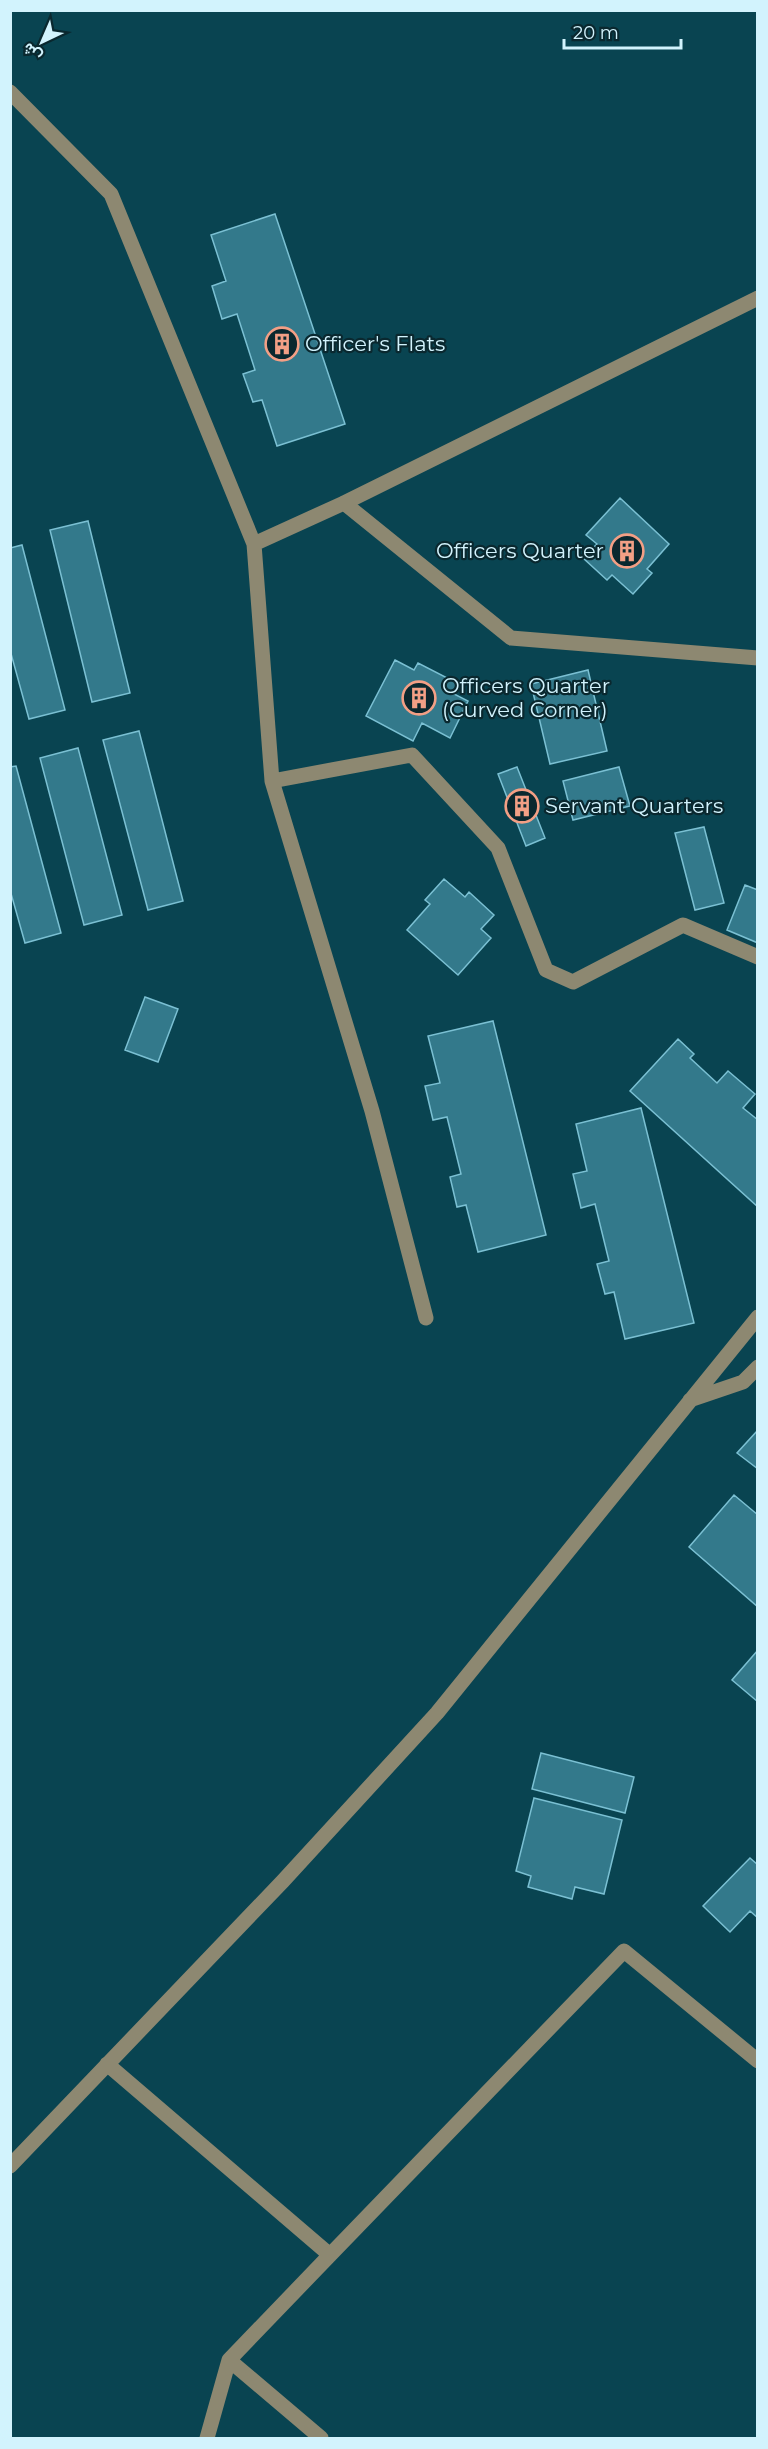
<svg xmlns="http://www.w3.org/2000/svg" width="768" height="2449" font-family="Montserrat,Vazirmatn,sans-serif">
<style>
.building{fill:#33798b;stroke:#7bc0d3;stroke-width:1.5}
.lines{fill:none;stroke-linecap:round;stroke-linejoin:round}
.minor{stroke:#8d8871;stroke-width:15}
.labels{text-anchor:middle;stroke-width:4.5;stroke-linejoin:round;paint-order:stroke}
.poi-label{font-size:21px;fill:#d2f3fd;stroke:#0a282f;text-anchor:start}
</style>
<rect width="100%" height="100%" fill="#094451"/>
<!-- building -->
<path class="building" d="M275,214l70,210 -68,22 -15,-46 -9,2 -10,-28 12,-4 -18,-56 -15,5 -10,-33 14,-5 -15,-46z
M620,498l49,46 -22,25 5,4 -19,21 -21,-19 -5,5 -24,-22 14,-14 -11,-9z
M88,521l42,172 -38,9 -42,-172z
M22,545l43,165 -36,9 -19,-69v-102z
M395,660l19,10 4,-7 41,21 -5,10 14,7 -18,37 -28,-15 -9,18 -47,-25z
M588,670l19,81 -57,13 -19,-80z
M139,731l44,170 -35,9 -45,-170z
M78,748l44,167 -38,10 -44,-167z
M16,766l45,167 -36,10 -15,-53v-123z
M517,767l28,71 -19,8 -28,-72z
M619,767l11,39 -57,14 -10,-39z
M704,827l20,76 -29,7 -20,-77z
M444,879l21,18 4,-5 25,23 -13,14 10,9 -33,37 -51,-45 23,-26 -5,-4z
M745,885l13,5v53l-31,-13z
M145,997l33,12 -20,53 -33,-12z
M493,1021l53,214 -68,17 -12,-47 -9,2 -7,-30 11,-3 -14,-57 -14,3 -8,-34 15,-3 -12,-47z
M678,1039l16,15 -4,4 27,25 11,-12 27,23 -12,14 15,12v87l-128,-116z
M641,1108l53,215 -69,16 -11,-47 -9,2 -8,-30 12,-3 -14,-57 -14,4 -8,-34 14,-3 -11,-47z
M758,1430v39l-21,-16z
M734,1495l24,20v92l-69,-60z
M758,1650v52l-26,-22z
M541,1753l93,24 -9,36 -93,-24z
M534,1798l88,22 -18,74 -29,-7 -3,12 -44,-12 3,-11 -15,-5z
M750,1858l8,7v53l-8,-7 -20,21 -27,-26z"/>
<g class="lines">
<!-- minor -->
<path class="minor" d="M10,92l101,102 143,350 18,237 100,330 54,207
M344,503l167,135 247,20
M254,544l90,-41 414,-205
M272,781l140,-26 86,93 48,122 27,12 110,-57 75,32
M690,1400l53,-18 15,-15
M107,2064l223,191 -101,105 -22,78
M10,2166l273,-285 154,-168 321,-396
M330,2255l294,-304 134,110
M229,2360l92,78"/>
</g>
<!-- icons -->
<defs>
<g id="building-ring" transform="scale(1.725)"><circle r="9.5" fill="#0a282f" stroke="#f39f85" stroke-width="1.5"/><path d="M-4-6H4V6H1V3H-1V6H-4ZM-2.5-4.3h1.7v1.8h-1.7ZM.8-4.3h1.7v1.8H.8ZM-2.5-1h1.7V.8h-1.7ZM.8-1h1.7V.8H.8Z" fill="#f39f85"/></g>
</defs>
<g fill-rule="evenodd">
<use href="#building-ring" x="282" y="344"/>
<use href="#building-ring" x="627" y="551"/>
<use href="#building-ring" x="419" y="698"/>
<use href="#building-ring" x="522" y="806"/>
</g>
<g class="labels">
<!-- poi labels -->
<g class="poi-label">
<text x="305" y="351">Officer's Flats</text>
<text x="604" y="558" text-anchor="end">Officers Quarter</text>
<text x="442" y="693">Officers Quarter<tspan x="442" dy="24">(Curved Corner)</tspan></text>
<text x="545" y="813">Servant Quarters</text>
</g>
</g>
<!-- border -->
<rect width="768" height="2449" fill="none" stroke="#d2f3fd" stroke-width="24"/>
<!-- north arrow -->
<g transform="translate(42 42) rotate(224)" stroke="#0a282f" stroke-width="4.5" paint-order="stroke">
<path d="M0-4.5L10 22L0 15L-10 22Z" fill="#d2f3fd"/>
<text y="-9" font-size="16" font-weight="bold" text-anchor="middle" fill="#d2f3fd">ش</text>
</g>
<!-- scale -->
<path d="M564 39v9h117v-9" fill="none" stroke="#d2f3fd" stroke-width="3"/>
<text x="573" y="39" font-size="18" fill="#d2f3fd" stroke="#0a282f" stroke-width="4.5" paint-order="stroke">20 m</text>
</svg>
